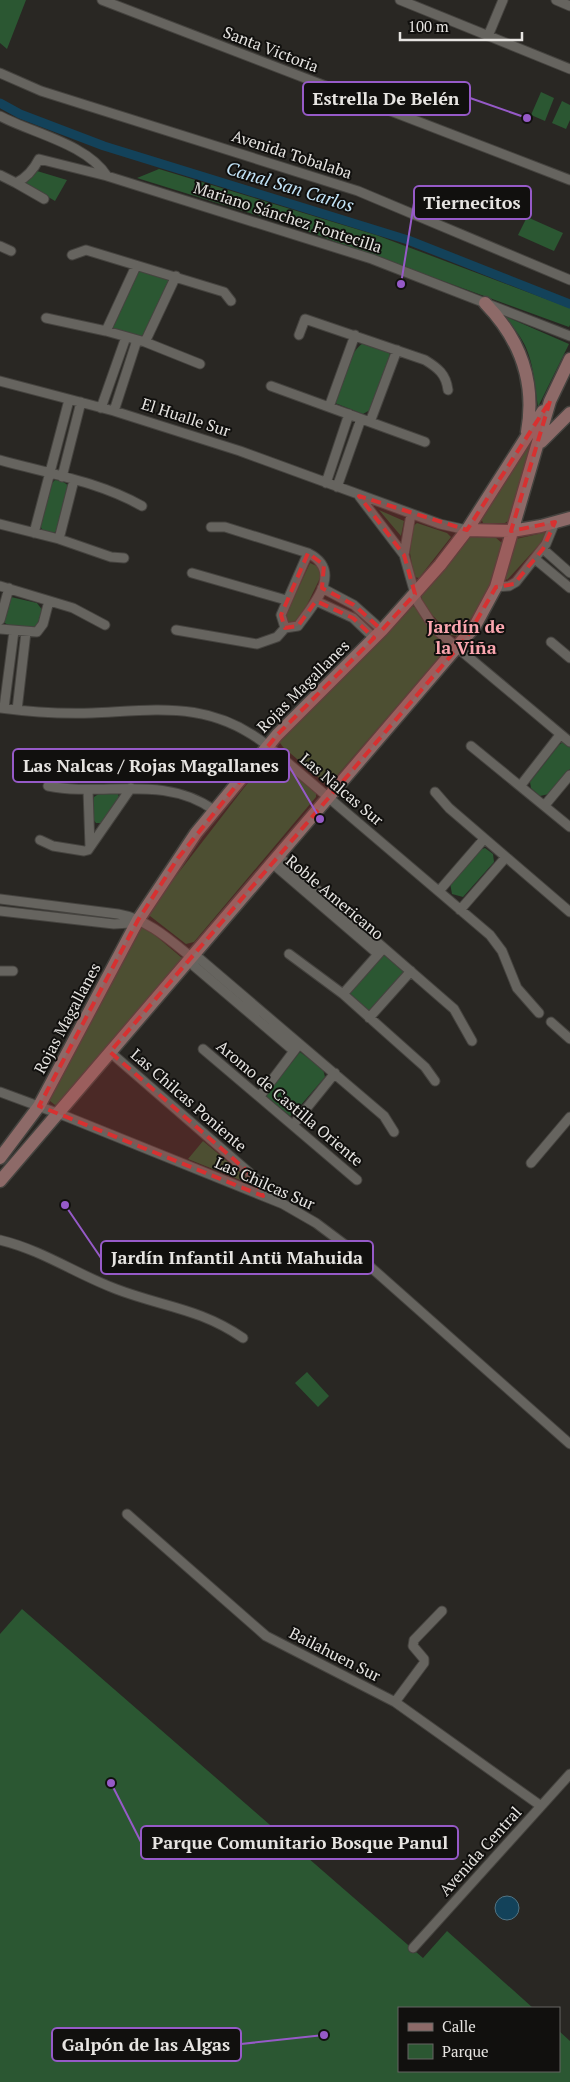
<svg xmlns="http://www.w3.org/2000/svg" width="570" height="2082" font-family="'PT Serif',serif">
<style>
.green{fill:#2b5732}
.water{fill:#13425a;stroke:#527382}
.lines{fill:none;stroke-linecap:round;stroke-linejoin:round}
.canal{stroke:#13425a;stroke-width:9}
.street-casing{stroke:#45433f;stroke-width:11}
.secondary-casing{stroke:#45433f;stroke-width:15}
.street{stroke:#66645f;stroke-width:9}
.secondary{stroke:#8d6a68;stroke-width:12}
.marked{fill:#d73131;fill-opacity:0.2;stroke:#d73131;stroke-width:4;stroke-dasharray:10 6;stroke-linejoin:round}
.labels{text-anchor:middle;stroke-width:4;stroke-linejoin:round;paint-order:stroke}
.street-label{font-size:16px;fill:#e6e4e1;stroke:#11100e}
.water-label{font-size:18px;font-style:italic;fill:#c2e3f7;stroke:#11100e}
.neighbourhood-label{font-size:18px;font-weight:bold;fill:#fba6af;stroke:#11100e}
.leader{fill:none;stroke:#965ac8;stroke-width:2}
.callout-dot{fill:#965ac8;stroke:#11100e;stroke-width:2}
.callout{fill:#11100e;stroke:#965ac8;stroke-width:2}
.callout-label{font-size:18px;text-anchor:middle;font-weight:bold;fill:#e6e4e1}
</style>
<rect width="100%" height="100%" fill="#292723"/>
<!-- green -->
<path class="green" d="M0,0h26l-19,49 -7,-6z
M541,92l13,6 -9,23 -14,-6z
M562,101l8,4v15l-4,9 -14,-6z
M159,169l217,66 194,73v17l-1,2 -271,-99 -161,-50z
M37,171l30,9 -12,21 -32,-19z
M527,217l36,16 -9,18 -36,-16z
M141,269l26,8 2,6 -25,51 -4,3 -22,-4 -6,-5 24,-53z
M500,314l69,30 -31,63c-6,-42 -5,-63 -38,-93z
M365,342l23,7 2,7 -20,54 -7,4 -28,-11c0,-15 16,-55 30,-61z
M539,424l-31,97 -3,2h-22l-2,-5z
M55,480l7,1 7,5 -12,44 -3,3 -11,-2 -4,-7 13,-41z
M379,510l25,11 -3,15z
M417,523l30,10 4,4 -32,41 -5,-1 -4,-24 2,-26z
M547,532l1,3 -41,45 -2,-2 11,-39z
M470,535l25,2 8,7c-8,34 -22,66 -46,92l-6,-1 -29,-31v-9z
M310,563l9,4 2,9 -15,31 -14,19 -9,-5z
M11,597l26,6 6,8 -7,16c-9,4 -29,1 -35,-8z
M414,606l33,42 -112,130 -5,5h-5l-42,-36 -3,-4v-5l128,-129z
M563,742l7,5v22l-21,25 -9,2 -9,-8 -1,-6 29,-37z
M267,758h6l43,35v4l-122,145 -8,2 -36,-28 -1,-5z
M100,793h18l1,5 -18,25h-5c-6,-6 -4,-18 -2,-26z
M485,848l8,6 1,8 -31,35 -11,-3 -2,-11 29,-33z
M143,925l39,33 -123,145 -4,2 -5,-4 -1,-4z
M385,954l19,16v3l-36,39 -19,-15v-4l29,-36z
M300,1052l23,17 2,8 -31,36 -4,3 -25,-20z
M203,1141l48,40 -1,3 -62,-25z
M307,1372l22,24 -11,11 -23,-24z
M22,1609l401,349 24,-27 86,77h-134v63h160v-40l11,10v41h-570v-448z"/>
<!-- water -->
<path class="water" d="M495 1908a12 12 0 1 1 24 0a12 12 0 1 1-24 0Z"/>
<g class="lines">
<!-- canal -->
<path class="canal" d="M0,103l20,11 84,32 304,94 162,64"/>
<!-- street casing -->
<g class="street-casing">
<path id="street" d="M102,0l468,180
M400,0l170,69
M556,0l14,6
M488,36l15,-36
M0,73l41,18 317,100 212,89
M0,116c32,17 87,28 107,60
M0,175l16,8c10,-5 18,-14 23,-24l68,17 265,83 198,77
M16,183l28,16
M0,246l11,5
M72,255l14,-5 138,42 7,9
M46,318l60,13 39,11 55,22
M106,331l30,-65
M299,335l6,-16 120,41c13,8 21,14 23,30
M145,342l31,-66
M0,381l114,30 126,40 200,73 27,6
M271,386l154,56
M329,407l26,-72
M101,408l25,-71
M114,411l23,-71
M370,422l27,-72
M0,460c47,13 100,22 142,46
M62,477l19,-75
M326,483l23,-69
M337,487l24,-68
M359,496l45,59 13,46 18,28 135,113
M0,524l59,15 52,18 13,1
M211,527h14l83,26c36,18 6,51 -10,73l-13,2
M34,533l35,-133
M59,539l15,-59
M543,549l27,24
M404,555l7,-41
M535,559l35,29
M192,573l94,27
M0,586l73,22 32,17
M496,587l13,-1 7,-4 30,-38 9,-22
M322,588l32,17 28,25
M316,601l37,17 21,20
M0,620l9,-32
M285,628l-4,-13 27,-62
M0,629l37,3 6,-8 6,-23
M176,630l81,14 20,-7 8,-9
M551,642l19,16
M0,708c30,4 61,6 92,5 66,-3 119,-13 176,33l222,189 12,16 15,37 22,25
M4,708l10,-77
M17,710l9,-78
M471,746l99,81
M521,785l39,-50
M48,786c55,11 116,-12 166,24
M88,790l2,57
M435,792l14,16 121,104
M545,805l25,-30
M40,840l13,6 31,5 4,-1 43,-62
M278,856l176,153 18,32
M272,863l106,91
M439,891l45,-52
M0,899l118,15c29,5 51,25 73,43l9,2 184,157 10,16
M460,910l46,-53
M0,911l114,13 16,-1 8,-3
M289,954l54,40 82,73 10,14
M191,957l3,9 100,85
M0,971h13
M343,994l38,-43
M369,1018l42,-47
M551,1022l19,17
M203,1049l154,131
M110,1052l142,123 7,7 4,14
M0,1092l65,24 218,88 33,19 32,24 222,197
M260,1096l37,-49
M293,1125l42,-52
M531,1163l39,-46
M0,1240c42,10 76,34 116,49 47,18 83,19 127,49
M127,1514l139,122 129,66 146,104
M395,1702l29,-39v-4l-11,-13 1,-6 28,-29
M413,1948l157,-174"/>
</g>
<!-- secondary casing -->
<g class="secondary-casing">
<path id="secondary" d="M485,303c35,36 51,79 42,129
M541,442l29,-29
M467,530l45,1 29,-5 29,-8
M0,1158l39,-52 99,-186 58,-87 81,-98 105,-105 58,-65 27,-35 76,-119
M0,1181l475,-555 21,-39 54,-186 20,-42"/>
</g>
<!-- street -->
<use href="#street" class="street"/>
<!-- secondary -->
<use href="#secondary" class="secondary"/>
</g>
<!-- marked area -->
<path class="marked" d="M550,401l-39,130 44,-9 -12,27 -29,35 -18,3 -29,50 -357,415 142,123 11,21 -224,-90 99,-186 40,-62 99,-123 97,-97 -21,-20 -37,-17 -18,25 -13,2 -4,-13 27,-62 16,12 -2,23 32,17 28,25 33,-36 -11,-39 -45,-59 108,34z"/>
<g class="labels">
<!-- street labels -->
<g class="street-label">
<text transform="translate(271 49) rotate(21)" y="6">Santa Victoria</text>
<text transform="translate(292 154) rotate(18)" y="6">Avenida Tobalaba</text>
<text transform="translate(288 217) rotate(18)" y="6">Mariano Sánchez Fontecilla</text>
<text transform="translate(186 417) rotate(18)" y="6">El Hualle Sur</text>
<text transform="translate(303 686) rotate(-45)" y="6">Rojas Magallanes</text>
<text transform="translate(342 789) rotate(40)" y="6">Las Nalcas Sur</text>
<text transform="translate(335 897) rotate(40)" y="6">Roble Americano</text>
<text transform="translate(67 1018) rotate(-62)" y="6">Rojas Magallanes</text>
<text transform="translate(189 1100) rotate(41)" y="6">Las Chilcas Poniente</text>
<text transform="translate(290 1103) rotate(40)" y="6">Aromo de Castilla Oriente</text>
<text transform="translate(265 1183) rotate(24)" y="6">Las Chilcas Sur</text>
<text transform="translate(335 1654) rotate(27)" y="6">Bailahuen Sur</text>
<text transform="translate(480 1851) rotate(-48)" y="6">Avenida Central</text>
</g>
<!-- water labels -->
<g class="water-label">
<text transform="translate(290 187) rotate(17)" y="6">Canal San Carlos</text>
</g>
<!-- neighbourhood labels -->
<g class="neighbourhood-label">
<text x="466" y="633">Jardín de<tspan x="466" dy="21">la Viña</tspan></text>
</g>
</g>
<!-- callouts -->
<path class="leader" d="M527 118L470 98M401 284L414 203M320 819L289 766M65 1205L101 1258M111 1783L141 1842M324 2035L241 2044"/>
<g class="callout-dot">
<circle cx="527" cy="118" r="5"/>
<circle cx="401" cy="284" r="5"/>
<circle cx="320" cy="819" r="5"/>
<circle cx="65" cy="1205" r="5"/>
<circle cx="111" cy="1783" r="5"/>
<circle cx="324" cy="2035" r="5"/>
</g>
<g class="callout">
<rect x="303" y="82" width="167" height="33" rx="5"/>
<rect x="414" y="186" width="117" height="33" rx="5"/>
<rect x="13" y="749" width="276" height="33" rx="5"/>
<rect x="101" y="1241" width="272" height="33" rx="5"/>
<rect x="141" y="1826" width="317" height="33" rx="5"/>
<rect x="52" y="2028" width="189" height="33" rx="5"/>
</g>
<g class="callout-label">
<text x="386" y="105">Estrella De Belén</text>
<text x="472" y="209">Tiernecitos</text>
<text x="151" y="772">Las Nalcas / Rojas Magallanes</text>
<text x="237" y="1264">Jardín Infantil Antü Mahuida</text>
<text x="300" y="1849">Parque Comunitario Bosque Panul</text>
<text x="146" y="2051">Galpón de las Algas</text>
</g>
<!-- legend -->
<rect x="398" y="2007" width="162" height="65" fill="#11100e" stroke="#666562"/>
<rect x="408" y="2023" width="25" height="8" fill="#8d6a68" stroke="#666562"/>
<text x="442" y="2032" font-size="15" fill="#e6e4e1">Calle</text>
<rect x="408" y="2044" width="25" height="15" fill="#2b5732" stroke="#666562"/>
<text x="442" y="2057" font-size="15" fill="#e6e4e1">Parque</text>
<!-- scale -->
<path d="M400 32v8h122v-8" fill="none" stroke="#e6e4e1" stroke-width="2.5"/>
<text x="408" y="32" font-size="15" fill="#e6e4e1" stroke="#11100e" stroke-width="4" paint-order="stroke">100 m</text>
</svg>
